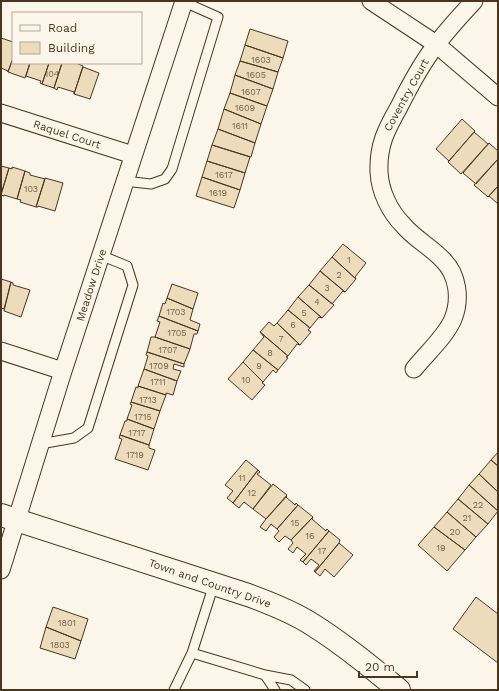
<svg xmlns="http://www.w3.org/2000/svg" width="499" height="691" font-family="'Work Sans',sans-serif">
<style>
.building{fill:#ecdcbc;stroke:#4a3520}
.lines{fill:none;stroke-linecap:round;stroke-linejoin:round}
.service-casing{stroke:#4a3520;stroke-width:11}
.minor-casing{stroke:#4a3520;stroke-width:19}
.tertiary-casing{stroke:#4a3520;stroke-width:24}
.service{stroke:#fbf6e9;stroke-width:9}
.minor{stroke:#fbf6e9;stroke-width:17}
.tertiary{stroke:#fbf6e9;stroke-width:22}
.labels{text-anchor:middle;stroke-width:3;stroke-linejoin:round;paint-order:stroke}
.number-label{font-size:9px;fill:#725f47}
.street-label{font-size:11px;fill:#4a3520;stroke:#fbf6e9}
</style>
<rect width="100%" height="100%" fill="#fbf6e9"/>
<!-- building -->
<path class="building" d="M250,29l38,12 -5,17 -38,-13z
M1,38l12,4v16l-5,14v-1l-7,-3z
M245,45l38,13 -5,14 -38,-11z
M13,58v5h17l-5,15 -17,-6z
M240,61l38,11 -5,17 -38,-14z
M30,63h19l-7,21 -2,-1 1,-2 -15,-5z
M49,63h13l-8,25 -12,-4z
M62,63h14l7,3 -9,28v-2l-16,-5 -1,3 -3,-2z
M83,67l16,6 -9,26 -16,-5z
M235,75l38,14 -6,17 -37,-13z
M230,93l37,13 -6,18 -37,-15z
M224,109l37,15 -6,19 -37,-14z
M462,119l13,12 -26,30 -13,-12z
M218,129l37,14 -4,14 -39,-12z
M474,132l14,12 -27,30 -13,-12z
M489,143l9,8v8l-22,25 -13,-11z
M212,145l38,12 -5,16 -38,-12z
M498,159v27l-10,11 -14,-12z
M207,161l38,12 -5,17 -38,-13z
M1,166l8,2 -8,26z
M12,167l13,4 -8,28 -13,-4v1l-3,-1 8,-27 3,1z
M25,171l5,2v2l15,4 -9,28 -16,-5 1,-2 -4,-1z
M202,177l38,13 -6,18 -38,-12z
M45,178l18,5 -8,28 -17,-5v1h-2z
M498,186v18l-9,-8z
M343,244l23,19 -11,14 1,2 -24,-22z
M332,257l24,22 -11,13 -25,-21z
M320,271l25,21 -2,-1 -11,13 -23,-19z
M1,279l10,3 -7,27 -3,-1z
M11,282l2,1v2l17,5 -9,27 -17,-6z
M172,284l26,9 -5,16 -26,-11z
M309,285l25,20 -12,13 -24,-21z
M298,297l24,21 -3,-1 -9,11 -22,-18z
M167,298l26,11 -3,11 10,4 -2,7 -39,-15 4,-13 2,1z
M288,310l22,18 -2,2 3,2 -11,13 -23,-22z
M159,316l39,15 -1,3h-3l-4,15 -35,-12 5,-15 -3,-1z
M269,322l5,4 3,-3 23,22 -3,-1 -9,12 -28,-24z
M260,332l28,24 -2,1 2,1 -10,12 -25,-20 11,-13z
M151,337h4l35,12 -6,15 -37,-12z
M253,350l25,20 -2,3 -3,-3 -10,12 -20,-20z
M147,352l37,12v3l-10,-3 -1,5 8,2 -4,10 -33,-12 4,-13 -2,-1z
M243,362l20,20 -1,1 3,2 -13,15 -24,-21z
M144,369l33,12 -4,14 -7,-2v2l-28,-9z
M138,386l28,9 -6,16 -29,-9 5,-15 2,1z
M131,402l29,9 -6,18 -27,-10 5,-14 -2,-1z
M127,419l27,10 -5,16 -29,-10 5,-14h2z
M120,435l29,10v3l6,2 -7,20 -33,-11 7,-20 -3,-1z
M498,452v14l-7,-6z
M246,460l12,10 -25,33 -6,-5 6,-7 -8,-6z
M491,460l7,6v26l-19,-18z
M258,470l2,2 -3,2 14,11 -18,24 -9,-7 -5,6 -6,-5z
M479,474l19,18v19l-29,-26z
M273,484l14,11 -21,24 -13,-10z
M469,485l29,26 -10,13 -30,-25z
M287,496l-1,1 9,8 1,-2 2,2 -21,24 -6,-5 -5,7 -6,-4 6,-8z
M458,499l30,25 -12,13 -29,-25z
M298,505l15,12 -22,23 -6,-4 -6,6 -5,-5 5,-6 -2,-2z
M447,512l29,25 -11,13 -31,-23z
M313,517l-1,2 14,12 1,-2 2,2 -26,31 -3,-2 6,-6 -9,-7 -4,6 -5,-4 5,-6 -2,-3z
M434,527l31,23 -18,21 -29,-26z
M329,531l11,9 -1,3 -24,29 -1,-1 5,-6 -8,-6 -5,6 -3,-3z
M339,543l14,12 -19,22 -9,-8 -5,7 -5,-4z
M476,597l22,17v49l-45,-34z
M53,607l35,12 -7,22 -35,-14z
M46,627l35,14 -6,18 -35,-11z"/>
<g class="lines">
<!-- service casing -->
<g class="service-casing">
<path id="service" d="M124,181l27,3 14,-5 7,-10 46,-152 -34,-15
M40,444l34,-6 14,-10 45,-143 -6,-19 -27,-11
M192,653l73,22 26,5 14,10
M265,675l10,15
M174,690l18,-37 22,-69"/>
</g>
<!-- minor casing -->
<g class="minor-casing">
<path id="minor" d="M371,1l65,43 62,53
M1,113l132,42
M1,351l62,20
M414,369c12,-15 32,-33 39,-50 8,-20 5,-44 -10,-59 -12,-13 -28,-21 -39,-34 -14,-14 -24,-34 -25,-54 -1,-27 7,-42 20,-65 11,-22 22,-43 37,-62 12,-16 25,-30 38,-44
M1,570l62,-199 121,-370"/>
</g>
<!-- tertiary casing -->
<g class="tertiary-casing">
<path id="tertiary" d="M1,515l247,80c22,8 45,17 65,30 30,19 58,42 86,65"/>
</g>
<!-- service -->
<use href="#service" class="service"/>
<!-- minor -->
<use href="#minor" class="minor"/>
<!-- tertiary -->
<use href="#tertiary" class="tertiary"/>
</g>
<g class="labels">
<!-- number labels -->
<g class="number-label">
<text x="261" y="63">1603</text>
<text x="52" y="77">104</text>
<text x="256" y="78">1605</text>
<text x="251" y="95">1607</text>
<text x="245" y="111">1609</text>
<text x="240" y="129">1611</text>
<text x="224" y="178">1617</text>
<text x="31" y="192">103</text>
<text x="218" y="196">1619</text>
<text x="349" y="263">1</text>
<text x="339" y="278">2</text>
<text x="327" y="291">3</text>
<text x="317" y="305">4</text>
<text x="176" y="315">1703</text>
<text x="304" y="316">5</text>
<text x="293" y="328">6</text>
<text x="177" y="336">1705</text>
<text x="281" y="342">7</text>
<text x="168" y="353">1707</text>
<text x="270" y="356">8</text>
<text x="159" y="369">1709</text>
<text x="259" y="369">9</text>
<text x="246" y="383">10</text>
<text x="158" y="385">1711</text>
<text x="148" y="403">1713</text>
<text x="143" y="420">1715</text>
<text x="137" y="436">1717</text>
<text x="135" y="458">1719</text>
<text x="242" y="481">11</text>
<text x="252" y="496">12</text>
<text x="478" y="508">22</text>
<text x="467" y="521">21</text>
<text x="295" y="526">15</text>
<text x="455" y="535">20</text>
<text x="310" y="539">16</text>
<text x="441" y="551">19</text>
<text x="322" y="554">17</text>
<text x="67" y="626">1801</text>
<text x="60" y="648">1803</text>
</g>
<!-- street labels -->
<g class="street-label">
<text transform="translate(406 95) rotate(-61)" y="4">Coventry Court</text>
<text transform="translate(67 134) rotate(18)" y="4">Raquel Court</text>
<text transform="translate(91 285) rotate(-72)" y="4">Meadow Drive</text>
<text transform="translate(210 583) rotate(19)" y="4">Town and Country Drive</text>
</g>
</g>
<!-- border -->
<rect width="499" height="691" fill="none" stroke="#4a3520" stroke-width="4"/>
<!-- legend -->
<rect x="12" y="12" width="130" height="52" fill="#fbf6e9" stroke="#b4a999"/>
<rect x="20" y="25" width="20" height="6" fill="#fbf6e9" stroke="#b4a999"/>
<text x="48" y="32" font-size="12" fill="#4a3520">Road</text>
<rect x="20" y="42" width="20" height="12" fill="#ecdcbc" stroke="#b4a999"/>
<text x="48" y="52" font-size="12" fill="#4a3520">Building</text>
<!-- scale -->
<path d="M359 671v6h58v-6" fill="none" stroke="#4a3520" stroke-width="2"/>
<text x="365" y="671" font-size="12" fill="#4a3520" stroke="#fbf6e9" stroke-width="3" paint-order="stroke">20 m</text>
</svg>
